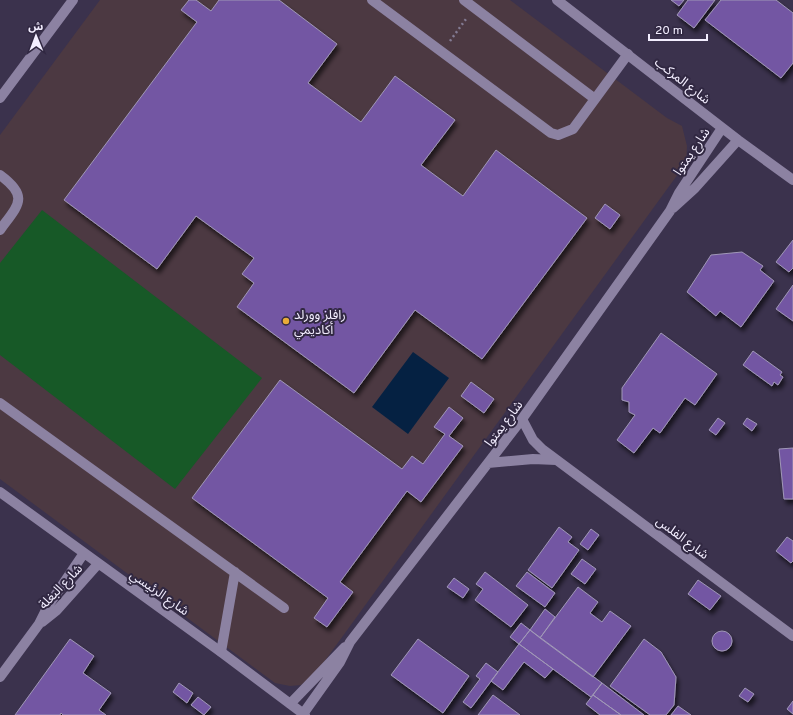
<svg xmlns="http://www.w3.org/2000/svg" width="793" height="715" font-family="Overpass,'Noto Sans Arabic',sans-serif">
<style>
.education{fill:#4c3942}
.green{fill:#175927}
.water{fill:#052142}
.building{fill:#7357a3;stroke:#a097b7;filter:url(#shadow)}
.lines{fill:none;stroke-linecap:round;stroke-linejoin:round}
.path{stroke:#847c94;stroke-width:2.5;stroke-dasharray:2 3;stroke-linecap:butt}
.lane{stroke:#8c82a2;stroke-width:10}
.street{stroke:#8c82a2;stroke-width:10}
.poi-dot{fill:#e9ab38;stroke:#312842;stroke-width:1.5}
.labels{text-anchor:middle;stroke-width:4;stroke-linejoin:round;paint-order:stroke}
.street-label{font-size:13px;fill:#f3eeff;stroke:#312842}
.poi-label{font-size:13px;fill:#f3eeff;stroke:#312842;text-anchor:start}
</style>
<defs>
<filter id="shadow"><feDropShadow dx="2.5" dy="4.5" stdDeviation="2" flood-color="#0009"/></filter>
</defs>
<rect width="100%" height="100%" fill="#3b324d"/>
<!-- education -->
<path class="education" d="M100,0h410l157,118 15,8 5,20 -1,17 -370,510 -15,12 -11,1 -15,-3 -275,-204v-344z"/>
<!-- green -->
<path class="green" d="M42,210l220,168 -87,111 -175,-134v-92z"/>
<!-- water -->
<path class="water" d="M413,352l36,26 -41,56 -36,-27z"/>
<!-- building -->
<path class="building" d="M189,0h7l15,11 8,-11h60l58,44 -29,39 53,39 34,-46 60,44 -34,45 42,31 33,-46 91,68 -105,141 -67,-49 -61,83 -117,-86 17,-24 -12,-9 12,-16 -58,-42 -39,53 -93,-69 133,-178 -16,-12z
M671,0h13l-5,6z
M688,0h27l-21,28 -17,-13z
M721,0h55l17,13v50l-12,15 -76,-58z
M605,204l15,11 -10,14 -15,-11z
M793,240v28l-4,4 -13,-10z
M742,252l21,14 -3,4 14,11 -33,46 -21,-16 -4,5 -29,-24 24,-37z
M793,285v36l-17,-12z
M661,333l56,41 -22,31 -10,-7 -25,35 -7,-5 -19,25 -17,-13 18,-25 -6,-3v-10l-7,-2v-12z
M753,351l29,21 -2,3 3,2 -5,8 -4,-3 -2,4 -29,-21z
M280,380l122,89 10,-13 11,8 22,-30 -11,-7 15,-20 14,11 -14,18 14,10 -42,56 -14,-11 -67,91 13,10 -26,35 -13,-9 14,-20 -136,-100z
M471,382l23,17 -10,14 -23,-17z
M718,418l7,5 -9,12 -7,-5z
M747,418l10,6 -5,7 -9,-7z
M793,448v51h-9l-5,-50z
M559,527l13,10 -4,5 11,8 -27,38 -24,-18z
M591,529l8,6 -11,15 -8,-6z
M787,537l6,4v20l-2,2 -15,-12z
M582,559l14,10 -11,15 -14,-10z
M485,572l43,33 -17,22 -36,-27 8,-11 -7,-5z
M527,572l28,21 -10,14 -29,-21z
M454,578l15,11 -6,9 -16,-11z
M698,580l23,16 -11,14 -22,-16z
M578,587l20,15 -8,11 12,9 8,-11 21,15 -38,51 -53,-39z
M545,609l10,8 -15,21 -10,-8z
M521,623l9,7 -11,14 -9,-7z
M530,630l72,53 -11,14 -72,-53z
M712 641a10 10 0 1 1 20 0a10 10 0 1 1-20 0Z
M70,639l24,17 -11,17 28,20 -12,17 7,5h-43l-2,-2 -1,2h-45z
M418,639l51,37 -26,37 -52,-38z
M644,639l17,13 15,25 -2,28 -8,10h-16l-40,-29z
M519,644l34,25 -8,9 -21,-16 -21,28 -12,-9z
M486,663l12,9 -27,36 -8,-6 17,-23 -4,-3z
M179,683l14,10 -6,10 -14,-11z
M602,683l42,32h-23l-28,-20z
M745,688l9,6 -6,8 -9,-6z
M493,695l27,20h-42z
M593,695l28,20h-21l-14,-11z
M198,697l13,10 -7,8 -13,-10z
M793,701v13l-6,-5z
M678,706l13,9h-20z"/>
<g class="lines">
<!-- path -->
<path class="path" d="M450,41l16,-22"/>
<!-- lane -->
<path class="lane" d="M372,0l179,133 7,2 15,-6 55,-75
M464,0l131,99
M0,175c30,22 18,30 0,55
M0,403l284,205
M221,652l14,-80"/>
<!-- street -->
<path class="street" d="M557,0l181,140 55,40
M0,98l73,-98
M673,208l22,-20 43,-48
M522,419l11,21 9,9 251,187
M488,463l45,-4 23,1
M0,492l221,160 84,63
M42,622l15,-12 41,-46
M0,677l39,-53 9,-18 36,-53
M290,704l55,-57
M303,714l37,-52 10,-20 172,-223 148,-208 9,-18 43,-65"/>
</g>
<!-- markers -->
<circle class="poi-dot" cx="286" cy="321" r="4"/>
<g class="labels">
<!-- street labels -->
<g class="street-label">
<text transform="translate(683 80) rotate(38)" y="5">شارع المركب</text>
<text transform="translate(691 151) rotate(-56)" y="5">شارع يمتوا</text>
<text transform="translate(503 423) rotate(-53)" y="5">شارع يمتوا</text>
<text transform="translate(683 537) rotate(37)" y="5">شارع الفلس</text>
<text transform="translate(60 586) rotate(-46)" y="5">شارع البغلة</text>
<text transform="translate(160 592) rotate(35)" y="5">شارع الرئيسي</text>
</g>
<!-- poi labels -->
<g class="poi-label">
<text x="294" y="319">رافلز وورلد<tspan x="294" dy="15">أكاديمي</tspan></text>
</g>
</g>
<!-- north arrow -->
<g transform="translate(36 36) rotate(359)" stroke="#312842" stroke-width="3" paint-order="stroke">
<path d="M0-3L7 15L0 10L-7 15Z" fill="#f3eeff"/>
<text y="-6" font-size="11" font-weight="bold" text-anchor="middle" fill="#f3eeff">ش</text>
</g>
<!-- scale -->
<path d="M649 34v6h58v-6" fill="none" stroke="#f3eeff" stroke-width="2"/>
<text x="655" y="34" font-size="12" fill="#f3eeff" stroke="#312842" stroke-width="3" paint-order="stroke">20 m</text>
</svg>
